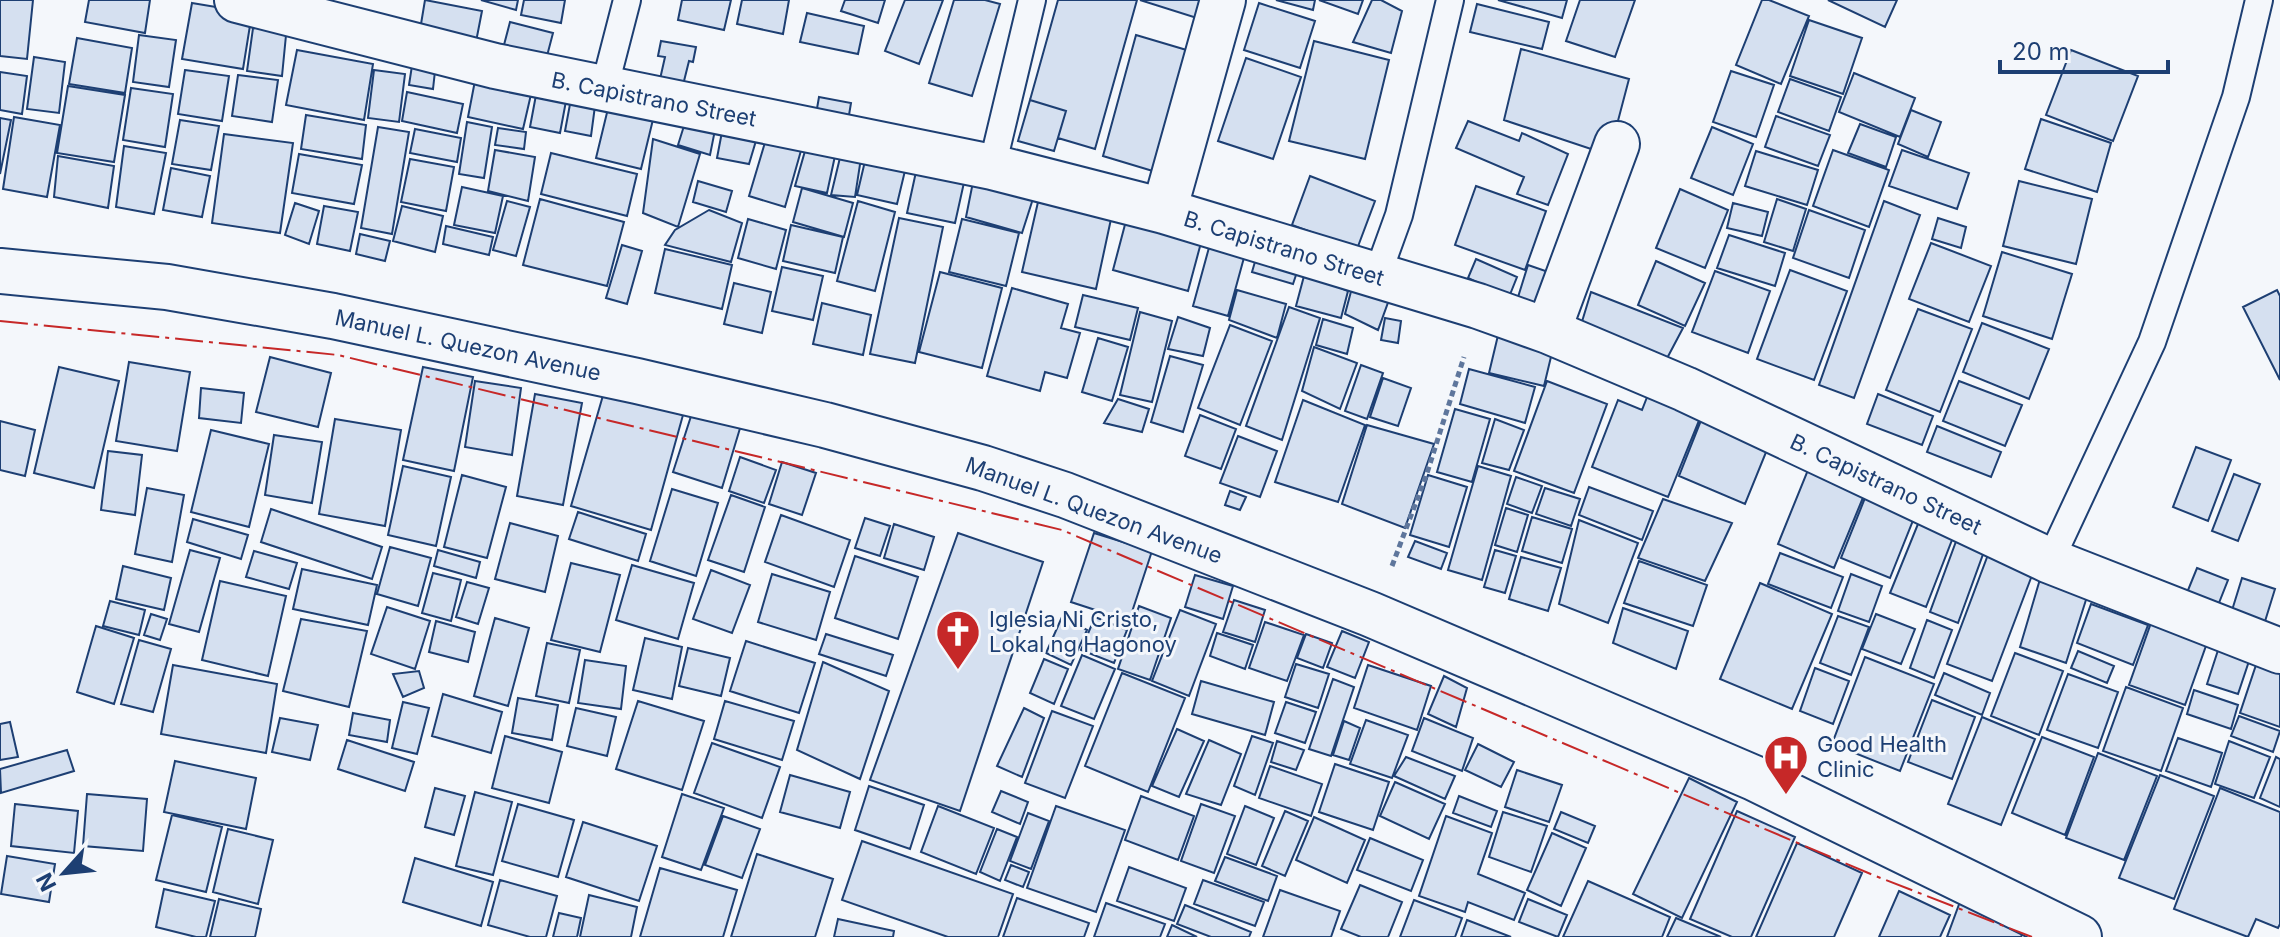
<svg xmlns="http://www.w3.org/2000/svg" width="2280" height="937" font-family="Inter,sans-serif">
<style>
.building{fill:#d5e0f0;stroke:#1d3f73;stroke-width:2}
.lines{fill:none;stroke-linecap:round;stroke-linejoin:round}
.lane-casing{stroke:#1d3f73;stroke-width:30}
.street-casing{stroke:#1d3f73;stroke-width:48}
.secondary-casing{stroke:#1d3f73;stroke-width:48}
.path{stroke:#5e769c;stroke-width:5;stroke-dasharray:6 4;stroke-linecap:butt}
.lane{stroke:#f4f7fb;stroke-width:26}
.street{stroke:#f4f7fb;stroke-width:44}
.secondary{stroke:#f4f7fb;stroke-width:44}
.power{stroke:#c62828;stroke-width:2;stroke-dasharray:28 6 4 6;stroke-linecap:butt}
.labels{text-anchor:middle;stroke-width:6;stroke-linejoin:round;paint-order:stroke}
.street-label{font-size:22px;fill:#1d3f73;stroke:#f4f7fb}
.poi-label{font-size:22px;fill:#1d3f73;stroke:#f4f7fb;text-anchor:start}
</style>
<rect width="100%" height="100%" fill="#f4f7fb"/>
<!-- building -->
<path class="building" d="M0,0h33l-6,59 -27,-3z
M89,0h61l-5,33 -60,-11z
M425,0l57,11 -8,41 -56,-10z
M481,0h37l-2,10z
M524,0h41l-4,23 -40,-8z
M682,0h49l-7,30 -46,-10z
M742,0h47l-6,34 -46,-10z
M845,0h40l-7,23 -37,-12z
M905,0h38l-24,64 -34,-13z
M954,0h31l15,4 -28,92 -43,-13z
M1058,0h79l-42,149 -37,-11 8,-27 -36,-11z
M1140,0h65l-5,19z
M1276,0h39l-2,10z
M1319,0h44l-5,14z
M1372,0h9l21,11 -11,42 -38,-11z
M1498,0h69l-5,18z
M1580,0h55l-20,57 -49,-16z
M1762,0h7l40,16 -28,68 -45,-19z
M1828,0h69l-12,27z
M192,3l60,10 -9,56 -61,-10z
M1259,3l56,18 -15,47 -56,-18z
M1477,4l72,18 -7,27 -72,-17z
M807,13l57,13 -6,28 -58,-12z
M1809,20l53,18 -19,56 -53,-18z
M254,21l33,4 -5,51 -35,-5z
M510,22l43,11 -11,42 -43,-11z
M139,35l37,5 -7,47 -36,-5z
M1136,35l64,19 -34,121 -63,-19z
M77,38l55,10 -7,45 -56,-9z
M661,41l35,6 -3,15 -4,-1 -8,32 -23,-5 7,-31 -7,-1z
M1314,41l75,19 -24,99 -76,-18z
M1521,49l108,30 -20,76 -105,-35z
M297,50l76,14 -9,56 -78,-15z
M2071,50l67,26 -25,65 -67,-26z
M34,57l31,5 -6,51 -32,-4z
M1246,58l55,19 -28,82 -55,-18z
M413,59l23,3 -3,27 -24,-4z
M478,65l57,12 -12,52 -55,-12z
M185,70l44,6 -7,45 -44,-7z
M374,70l31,4 -6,48 -31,-4z
M1731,71l43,14 -18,52 -43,-15z
M0,72l27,4 -5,38 -22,-4z
M1854,73l61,25 -15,39 -61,-25z
M238,75l40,5 -6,42 -40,-6z
M539,79l30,6 -9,48 -30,-6z
M1790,79l51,18 -12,34 -51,-19z
M68,86l57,9 -11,67 -57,-9z
M131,88l42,6 -8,53 -42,-7z
M573,88l24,3 -6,45 -26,-5z
M407,92l56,12 -6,29 -55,-12z
M612,92l45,11 -16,66 -45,-11z
M819,97l32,6 -4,24 -32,-7z
M1030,100l36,11 -12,40 -36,-10z
M1911,110l30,12 -13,35 -30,-13z
M688,113l30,2 -8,40 -32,-10z
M306,115l60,10 -4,34 -61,-10z
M725,116l36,8 -12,40 -32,-6z
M1776,116l54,19 -12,31 -53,-19z
M14,117l46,8 -13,72 -44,-8z
M0,118l11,2 -11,54z
M2041,119l70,24 -14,49 -72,-23z
M180,120l39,6 -8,44 -39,-6z
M1468,121l51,20 3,-8 46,21 -20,51 -31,-11 7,-17 -68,-29z
M467,122l25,5 -8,51 -25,-4z
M1860,124l36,13 -10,30 -38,-14z
M378,127l31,5 -17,102 -31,-6z
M1712,127l41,17 -20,51 -42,-17z
M498,128l28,4 -2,17 -29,-4z
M415,129l46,9 -4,24 -47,-9z
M769,129l35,11 -19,67 -36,-11z
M224,134l69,9 -13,90 -68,-10z
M809,137l29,5 -11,51 -32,-7z
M653,139l47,15 -22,73 -35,-14z
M844,141l19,4 -8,52 -24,-2z
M869,144l40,10 -12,50 -40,-9z
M124,146l42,7 -12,61 -38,-7z
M495,150l40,7 -7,44 -40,-10z
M1833,150l56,20 -20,57 -56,-21z
M1902,150l67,23 -12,36 -68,-23z
M1756,151l62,19 -11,35 -62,-19z
M551,153l86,21 -10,42 -86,-22z
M299,154l63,11 -8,39 -62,-11z
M58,156l56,10 -6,42 -54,-11z
M919,158l48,11 -12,54 -48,-10z
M410,159l44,8 -8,44 -45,-9z
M976,167l62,16 -16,50 -56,-16z
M171,168l39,8 -8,41 -39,-7z
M1310,176l65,25 -18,48 -65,-24z
M698,181l34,10 -6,21 -33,-10z
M2019,181l73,18 -16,65 -73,-18z
M1476,186l70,25 -21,59 -70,-25z
M462,187l41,9 -8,37 -41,-8z
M802,188l51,15 -9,34 -51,-15z
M1680,189l48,21 -23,58 -49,-20z
M540,199l84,23 -17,64 -84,-21z
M1777,199l29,10 -13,42 -29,-9z
M507,201l23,6 -14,49 -23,-6z
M858,201l37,11 -20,79 -38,-10z
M1884,201l36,14 -66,183 -35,-13z
M1038,202l73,17 -15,70 -74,-17z
M295,203l24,8 -10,33 -24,-9z
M1733,203l35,9 -6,24 -35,-8z
M324,206l34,6 -8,39 -33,-7z
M402,206l41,10 -8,36 -42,-11z
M709,210l33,13 -11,39 -66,-17 10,-15z
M1809,210l56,20 -16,48 -56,-20z
M1127,217l75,22 -14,52 -75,-21z
M899,218l44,9 -28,136 -45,-9z
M1938,218l28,9 -5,21 -29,-9z
M748,219l38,11 -10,39 -38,-11z
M962,219l57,14 -13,53 -57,-14z
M791,225l52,12 -8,36 -52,-12z
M446,226l47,11 -4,18 -46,-11z
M1213,233l35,10 -20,73 -35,-10z
M360,234l30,7 -5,20 -29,-7z
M1729,235l56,18 -10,33 -58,-18z
M1931,243l60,23 -22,56 -60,-23z
M622,245l20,6 -15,53 -21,-6z
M1259,248l42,12 -8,24 -41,-12z
M665,249l67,16 -10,44 -67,-16z
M2002,252l70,22 -20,65 -69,-23z
M1476,259l41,18 -8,20 -41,-19z
M1308,261l23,23 17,7 -7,27 -45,-12z
M1656,261l49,22 -20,43 -47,-21z
M1528,265l38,13 -16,41 -36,-9z
M782,267l41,9 -10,44 -41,-9z
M1790,270l57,21 -33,89 -57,-21z
M1715,271l55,20 -22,62 -56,-21z
M940,272l62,16 -20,80 -63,-16z
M734,283l37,9 -9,41 -38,-9z
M1353,284l37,13 -12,33 -33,-16z
M1012,288l56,16 -7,24 19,5 -13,45 -22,-6 -5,19 -53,-15z
M1237,290l49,14 -9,34 -48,-18z
M2277,290l3,6v84l-37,-73z
M1591,292l92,36 -19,36 -87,-26z
M1083,295l55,13 -8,32 -55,-13z
M822,303l49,12 -8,40 -50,-11z
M1289,307l31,11 -38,122 -36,-14z
M1918,309l54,20 -32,83 -54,-22z
M1140,312l32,9 -20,81 -32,-7z
M1178,317l32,11 -7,28 -35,-7z
M1385,318l16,3 -3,22 -17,-3z
M1323,319l30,9 -6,26 -31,-9z
M1982,323l67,26 -20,50 -66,-27z
M1230,325l42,16 -32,84 -42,-17z
M1500,327l55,13 -11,46 -55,-13z
M1098,338l30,9 -16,54 -30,-9z
M1314,347l43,16 -17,46 -38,-18z
M1170,356l33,9 -20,67 -32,-10z
M270,357l61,16 -13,54 -62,-15z
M129,362l61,10 -13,79 -61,-10z
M1361,365l22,8 -16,46 -22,-8z
M59,367l60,14 -25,107 -60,-15z
M423,367l50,10 -19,94 -51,-11z
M1469,369l66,18 -10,36 -65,-19z
M1383,378l28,10 -13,38 -28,-9z
M475,381l46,7 -9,67 -47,-8z
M1547,381l60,23 -33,89 -60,-22z
M1959,381l63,24 -17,41 -62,-25z
M1651,387l53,21 -36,89 -76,-30 26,-67 24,10z
M201,388l43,5 -3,30 -42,-5z
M604,392l79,23 -32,115 -80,-24z
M535,394l47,9 -19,102 -46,-9z
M1878,394l55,22 -11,29 -55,-21z
M1118,399l31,10 -7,23 -38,-9z
M1303,400l62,25 -27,77 -63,-20z
M1706,408l67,27 -28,69 -66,-28z
M1455,409l35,10 -18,63 -35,-10z
M693,410l48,15 -19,63 -49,-16z
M1200,415l36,14 -15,40 -36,-13z
M335,419l66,11 -16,96 -66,-12z
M1495,419l29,11 -15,40 -27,-7z
M0,421l35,9 -10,46 -25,-6z
M1367,425l67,19 -29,84 -63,-24z
M1937,426l64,26 -10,25 -64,-25z
M211,430l58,14 -20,83 -58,-15z
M274,435l48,7 -10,61 -47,-8z
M1238,436l39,15 -17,46 -40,-14z
M2196,447l35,13 -23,61 -35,-14z
M108,451l34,4 -7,60 -34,-5z
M740,457l36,13 -12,33 -35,-12z
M1812,460l57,23 -35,85 -56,-24z
M782,462l34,11 -14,42 -33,-11z
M403,466l48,11 -15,69 -48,-11z
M1478,466l33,10 -29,104 -34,-10z
M2234,474l26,10 -22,57 -26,-10z
M462,475l44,12 -19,71 -43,-11z
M1428,475l39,12 -18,60 -39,-12z
M1516,477l26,9 -10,27 -25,-9z
M1589,487l64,24 -11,29 -63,-25z
M147,488l37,7 -12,67 -37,-8z
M1545,488l35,11 -9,27 -35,-12z
M1869,488l49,20 -28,70 -49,-20z
M672,489l46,14 -22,73 -46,-15z
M1230,491l16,6 -6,13 -15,-5z
M731,495l34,12 -21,65 -36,-12z
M1663,499l69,24 -27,58 -67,-23z
M1506,508l22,7 -11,37 -22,-7z
M271,509l111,38 -10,32 -111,-37z
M578,512l68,22 -8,27 -69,-22z
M1922,514l35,13 -31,80 -36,-14z
M781,515l69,25 -16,47 -69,-25z
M1532,517l40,12 -10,34 -40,-12z
M865,518l25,8 -10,30 -25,-8z
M193,519l55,16 -7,24 -54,-17z
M1579,520l59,23 -30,80 -49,-19z
M510,523l48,13 -13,56 -50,-13z
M894,524l40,13 -10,33 -40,-12z
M958,533l85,29 -83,249 -90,-31z
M1094,533l58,18 -23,70 -58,-19z
M1958,536l28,10 -28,77 -28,-11z
M1415,541l32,12 -6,16 -33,-12z
M390,547l41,11 -13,48 -41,-12z
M190,550l30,8 -21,74 -30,-8z
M438,550l42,12 -4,16 -42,-12z
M1495,550l21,6 -11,37 -21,-6z
M254,551l43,12 -8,26 -43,-12z
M1989,552l45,18 -42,111 -45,-17z
M1780,553l63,24 -12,31 -63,-24z
M855,556l63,21 -20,62 -63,-21z
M1521,557l40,11 -13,43 -39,-12z
M1639,561l68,24 -14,41 -69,-23z
M571,563l49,12 -20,77 -49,-12z
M632,565l62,18 -16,56 -62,-19z
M123,566l48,12 -7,32 -48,-11z
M2197,568l31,12 -13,33 -31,-13z
M302,569l75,16 -9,40 -75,-16z
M2043,569l48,15 -25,79 -46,-16z
M711,570l39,15 -18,48 -39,-14z
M433,573l28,7 -10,41 -29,-8z
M772,574l58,18 -14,48 -58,-18z
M1851,574l31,12 -13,36 -31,-11z
M1195,575l38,11 -10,33 -38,-12z
M2242,578l33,11 -13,42 -33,-11z
M220,581l66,15 -18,80 -66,-16z
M467,582l22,6 -11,36 -22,-7z
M1760,583l72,31 -40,95 -72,-30z
M1234,600l31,10 -10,32 -32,-10z
M110,601l35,9 -6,25 -36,-9z
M2091,604l57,21 -15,40 -56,-22z
M1139,606l32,12 -21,62 -32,-11z
M2157,606l56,20 -28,79 -56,-20z
M387,607l43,14 -15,48 -44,-15z
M1623,608l65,23 -12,38 -63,-26z
M1180,610l36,14 -27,72 -37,-15z
M151,614l16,5 -7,21 -16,-5z
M1876,614l39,15 -14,35 -39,-15z
M1838,616l31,11 -18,48 -31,-12z
M1062,617l25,13 -16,35 -25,-12z
M1095,617l32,13 -13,33 -33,-13z
M495,618l34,10 -21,78 -34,-10z
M301,619l66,12 -18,76 -66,-16z
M1927,620l25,10 -18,48 -24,-10z
M436,621l39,11 -7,30 -39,-10z
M1265,622l39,13 -17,46 -38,-13z
M96,626l38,12 -20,66 -37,-12z
M1342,631l27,11 -14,36 -28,-11z
M1217,633l36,12 -8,24 -35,-13z
M826,634l67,21 -7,21 -67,-22z
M1306,634l26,9 -9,25 -26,-10z
M645,638l37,9 -10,52 -39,-9z
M139,640l32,9 -18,63 -32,-8z
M746,641l69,22 -16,50 -69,-22z
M2221,641l31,11 -14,42 -31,-10z
M547,643l33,7 -11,53 -33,-7z
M2262,647l18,6v74l-40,-14z
M688,648l42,10 -9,38 -42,-10z
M2078,651l36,15 -7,17 -36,-15z
M2015,653l48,18 -24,64 -48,-19z
M1082,655l33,14 -21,50 -33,-13z
M1865,657l69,27 -34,87 -68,-27z
M1044,659l24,10 -14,35 -24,-11z
M585,660l41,6 -5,43 -43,-6z
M823,662l66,29 -29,88 -63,-29z
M1296,664l33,10 -11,34 -33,-11z
M173,665l104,19 -11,69 -105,-19z
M1368,665l63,21 -14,44 -63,-22z
M1815,668l34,13 -16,43 -33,-13z
M419,671l5,17 -21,9 -10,-23z
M1122,673l63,25 -37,94 -63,-26z
M1944,673l46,20 -8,22 -47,-20z
M2068,674l50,18 -20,56 -51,-18z
M1444,676l23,12 -11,39 -28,-13z
M1333,679l21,8 -23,69 -22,-7z
M1201,681l73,21 -9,33 -73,-21z
M2126,687l57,21 -22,63 -58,-20z
M2194,690l44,15 -7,24 -44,-15z
M443,694l59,18 -11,41 -59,-17z
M518,698l40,7 -6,35 -40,-7z
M1932,700l43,17 -23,62 -44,-17z
M638,701l66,20 -22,69 -66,-21z
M725,701l69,20 -12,39 -68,-21z
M403,702l26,6 -12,46 -25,-6z
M1286,702l30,10 -11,31 -30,-10z
M576,708l40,9 -9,39 -40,-10z
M1024,708l20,10 -22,59 -25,-11z
M1052,711l41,15 -28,72 -40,-15z
M353,713l37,7 -3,22 -38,-7z
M2239,716l41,15 -7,21 -42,-16z
M1982,717l53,22 -34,86 -53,-21z
M280,718l38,7 -8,35 -38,-8z
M1424,718l49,20 -11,33 -50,-20z
M1366,720l42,15 -16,43 -42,-14z
M1344,721l16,7 -11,32 -16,-5z
M10,722l8,35 -18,3v-36z
M1177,729l27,12 -25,56 -27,-11z
M505,736l57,16 -13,51 -57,-15z
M1252,736l21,7 -18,52 -21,-9z
M2042,737l52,20 -29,78 -53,-22z
M2178,738l44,15 -11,34 -45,-16z
M347,740l67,22 -9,29 -67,-22z
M1209,740l32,14 -20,51 -35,-11z
M1277,741l27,9 -8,20 -25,-8z
M2229,741l41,16 -16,41 -39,-14z
M712,743l68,24 -18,51 -68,-25z
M1478,744l36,18 -13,25 -36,-17z
M67,750l7,21 -73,22 -1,-24z
M2098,753l59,23 -33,84 -58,-22z
M1406,757l49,19 -10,23 -51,-23z
M2276,757l4,2v48l-20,-9z
M175,761l81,17 -10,51 -82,-17z
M1335,764l54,18 -16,48 -54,-18z
M1270,766l52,18 -11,32 -52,-18z
M1517,770l45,15 -13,37 -44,-15z
M790,775l60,17 -10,36 -60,-16z
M2160,775l54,21 -40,103 -55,-21z
M1689,778l48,24 -55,116 -49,-24z
M1395,782l50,22 -16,35 -49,-23z
M869,786l55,19 -14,44 -55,-19z
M435,788l30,8 -11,39 -29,-8z
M2220,788l60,24v112l-2,4 -22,-9 -8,18 -74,-28z
M1001,791l27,11 -8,22 -28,-12z
M475,792l37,10 -19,73 -37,-9z
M87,794l60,5 -4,52 -60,-5z
M682,794l42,14 -23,62 -39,-13z
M1141,796l53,20 -16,44 -53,-20z
M1459,796l38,15 -6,16 -38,-14z
M15,804l63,7 -4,42 -63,-7z
M518,804l56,16 -16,57 -56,-16z
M1201,804l34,12 -21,57 -33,-12z
M938,806l56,22 -18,46 -55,-22z
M1056,806l69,24 -29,82 -69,-24z
M1245,806l29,12 -18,47 -29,-11z
M1285,811l23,10 -23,55 -23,-10z
M1737,811l58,26 -44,100h-19l-42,-18z
M1503,812l44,14 -16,46 -42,-15z
M1561,812l34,14 -7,17 -34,-14z
M1028,813l21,8 -18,48 -21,-8z
M172,815l50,12 -16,65 -50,-12z
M723,816l37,13 -18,49 -37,-13z
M1446,816l46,17 -14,41 47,19 -11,27 -46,-18 -3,10 -46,-16z
M1314,817l51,23 -18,43 -51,-23z
M583,822l74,24 -18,55 -73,-24z
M228,829l45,11 -15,64 -45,-12z
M997,829l20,8 -17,44 -20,-9z
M1552,833l34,15 -25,58 -34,-16z
M1370,838l53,22 -12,31 -54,-21z
M862,841l151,53 -15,43h-50l-106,-37z
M1797,843l65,30 -28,64h-78z
M757,854l76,25 -18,58h-84z
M7,856l48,8 -6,38 -48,-8z
M1225,857l52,19 -9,25 -53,-20z
M415,858l78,24 -12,44 -78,-24z
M1011,865l18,7 -6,15 -18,-7z
M1129,867l57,21 -12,33 -57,-20z
M660,868l77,22 -14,47h-83z
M500,880l57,16 -11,41h-16l-42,-12z
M1203,880l61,22 -9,24 -61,-22z
M1588,881l82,36 -8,20h-99z
M1360,885l42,17 -14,35h-27l-20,-8z
M164,889l51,12 -9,36h-10l-40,-10z
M1280,890l60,21 -9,26h-68z
M1899,891l51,24 -10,22h-61z
M589,895l48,12 -6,30h-51z
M1017,898l72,25 -5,14h-81z
M219,899l42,10 -6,28h-45z
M1528,899l39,16 -9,22 -39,-15z
M1961,899l65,24 -5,14h-74z
M1414,900l48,18 -7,19h-55z
M1106,903l59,21 -5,13h-66z
M1185,905l66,27 -2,5h-38l-34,-13z
M559,913l22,5 -4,19h-24z
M1676,918l45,19h-54z
M838,919l56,12 -1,6h-59z
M1467,920l44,17h-50z
M1172,925l25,12h-30z"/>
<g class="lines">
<!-- lane casing -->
<g class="lane-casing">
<path id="lane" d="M604,89l23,-89
M992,167l40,-167
M1377,276l22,-61 51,-215
M2050,561l102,-219 84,-245 23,-97"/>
</g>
<!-- street casing -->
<g class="street-casing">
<path id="street" d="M237,0l258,66 497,101 172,44 314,95 70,25 137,58 365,172 230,90
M1164,211l59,-211
M1548,331l69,-187"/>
</g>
<!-- secondary casing -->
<g class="secondary-casing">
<path id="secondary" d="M0,271l167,16 166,29 304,65 188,44 158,43 82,27 305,119 384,164 325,159"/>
</g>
<!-- path -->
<path class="path" d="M1392,566l35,-93 37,-116"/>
<!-- lane -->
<use href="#lane" class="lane"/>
<!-- street -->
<use href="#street" class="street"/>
<!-- secondary -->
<use href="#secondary" class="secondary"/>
<!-- power -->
<path class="power" d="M0,321l338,34 724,175 811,345 159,62"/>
</g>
<!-- icons -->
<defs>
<g id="church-pin" transform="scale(2.3)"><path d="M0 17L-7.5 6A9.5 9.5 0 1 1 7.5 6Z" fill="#c62828" stroke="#f4f7fb"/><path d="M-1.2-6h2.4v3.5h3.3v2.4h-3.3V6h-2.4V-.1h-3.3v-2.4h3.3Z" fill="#fff"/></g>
<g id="hospital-pin" transform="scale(2.3)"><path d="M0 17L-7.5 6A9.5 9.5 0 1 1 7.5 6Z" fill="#c62828" stroke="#f4f7fb"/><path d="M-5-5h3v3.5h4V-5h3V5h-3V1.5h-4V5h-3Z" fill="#fff"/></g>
</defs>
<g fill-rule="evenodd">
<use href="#church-pin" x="958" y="632"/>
<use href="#hospital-pin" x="1786" y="757"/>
</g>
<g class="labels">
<!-- street labels -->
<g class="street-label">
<text transform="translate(654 99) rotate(11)" y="8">B. Capistrano Street</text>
<text transform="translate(1284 248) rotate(17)" y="8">B. Capistrano Street</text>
<text transform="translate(468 345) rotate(12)" y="8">Manuel L. Quezon Avenue</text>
<text transform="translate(1886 484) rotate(25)" y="8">B. Capistrano Street</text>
<text transform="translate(1094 510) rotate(20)" y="8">Manuel L. Quezon Avenue</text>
</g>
<!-- poi labels -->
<g class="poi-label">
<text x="989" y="627">Iglesia Ni Cristo,<tspan x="989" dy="25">Lokal ng Hagonoy</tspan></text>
<text x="1817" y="752">Good Health<tspan x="1817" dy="25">Clinic</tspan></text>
</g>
</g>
<!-- north arrow -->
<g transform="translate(64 873) rotate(243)" stroke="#f4f7fb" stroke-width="6" paint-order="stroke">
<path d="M0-6L14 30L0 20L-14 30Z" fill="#1d3f73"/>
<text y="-12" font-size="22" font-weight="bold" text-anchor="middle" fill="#1d3f73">N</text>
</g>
<!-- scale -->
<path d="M2000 60v12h168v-12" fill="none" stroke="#1d3f73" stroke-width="4"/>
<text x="2012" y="60" font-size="24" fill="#1d3f73" stroke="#f4f7fb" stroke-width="6" paint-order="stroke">20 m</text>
</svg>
